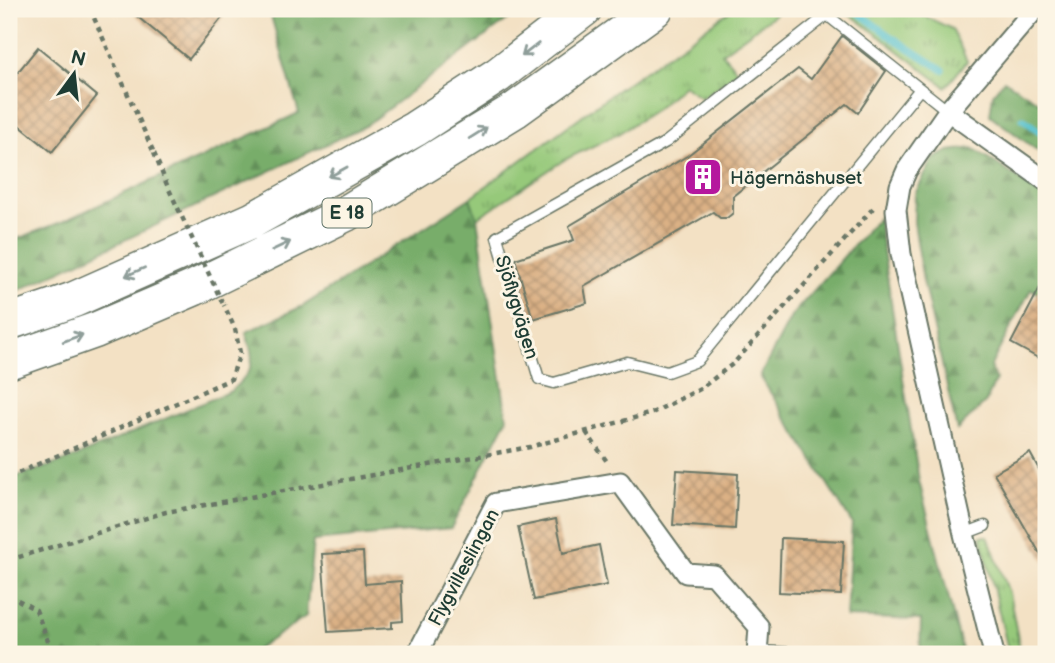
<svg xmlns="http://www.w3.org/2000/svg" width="1055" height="663" font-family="'Balsamiq Sans',sans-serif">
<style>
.grass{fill:url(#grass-tufts);stroke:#5a8357;stroke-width:2}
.forest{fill:url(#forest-firs);stroke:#4c754f;stroke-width:2}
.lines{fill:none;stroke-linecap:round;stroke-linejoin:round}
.stream{stroke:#55c1ce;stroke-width:7}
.building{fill:url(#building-cross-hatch)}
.service-casing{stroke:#697666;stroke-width:13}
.minor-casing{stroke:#697666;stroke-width:23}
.motorway-casing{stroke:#697666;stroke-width:38}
.path{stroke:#697666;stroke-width:4.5;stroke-dasharray:5 5;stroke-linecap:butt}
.service{stroke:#fff;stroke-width:10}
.minor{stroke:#fff;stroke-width:19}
.motorway{stroke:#fff;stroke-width:35}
.path-bridge{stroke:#697666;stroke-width:4.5;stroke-dasharray:5 5;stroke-linecap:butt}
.oneway{stroke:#8f9e9a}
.labels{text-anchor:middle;stroke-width:6;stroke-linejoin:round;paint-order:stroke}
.shield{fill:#fcf5e5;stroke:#617469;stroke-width:2}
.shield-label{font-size:18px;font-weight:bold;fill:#1f3d34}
.poi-label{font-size:19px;fill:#1f3d34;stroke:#fcf5e5;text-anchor:start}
.street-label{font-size:19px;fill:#1f3d34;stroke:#fcf5e5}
</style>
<defs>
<pattern id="grass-tufts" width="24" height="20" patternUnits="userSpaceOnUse" patternTransform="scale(1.75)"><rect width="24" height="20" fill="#96c97a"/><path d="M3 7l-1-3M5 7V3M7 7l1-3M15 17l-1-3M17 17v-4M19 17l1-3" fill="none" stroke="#7aa465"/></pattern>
<pattern id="forest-firs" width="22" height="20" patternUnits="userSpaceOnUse" patternTransform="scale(1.75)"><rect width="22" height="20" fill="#78ad6a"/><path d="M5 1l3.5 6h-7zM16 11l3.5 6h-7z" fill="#628e58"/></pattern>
<pattern id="building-cross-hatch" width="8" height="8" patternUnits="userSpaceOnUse" patternTransform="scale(1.75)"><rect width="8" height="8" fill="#dbb185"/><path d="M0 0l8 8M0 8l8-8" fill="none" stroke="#b1916e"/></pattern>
</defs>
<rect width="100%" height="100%" fill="#fcf5e5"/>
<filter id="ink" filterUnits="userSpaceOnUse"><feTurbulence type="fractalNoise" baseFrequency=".0143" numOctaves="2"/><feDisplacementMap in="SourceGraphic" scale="14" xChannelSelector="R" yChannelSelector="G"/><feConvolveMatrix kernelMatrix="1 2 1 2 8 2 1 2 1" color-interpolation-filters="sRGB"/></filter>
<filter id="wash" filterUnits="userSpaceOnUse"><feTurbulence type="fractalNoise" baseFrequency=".00686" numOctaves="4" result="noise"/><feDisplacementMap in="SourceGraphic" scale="28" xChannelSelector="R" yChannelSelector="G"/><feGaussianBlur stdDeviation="1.57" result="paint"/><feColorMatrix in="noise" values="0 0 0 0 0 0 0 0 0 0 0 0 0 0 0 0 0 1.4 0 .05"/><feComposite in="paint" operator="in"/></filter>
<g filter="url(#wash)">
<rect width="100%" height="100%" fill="#f3e1c4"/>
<!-- grass -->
<path class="grass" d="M733,9h49l-60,44 16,19 -36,26 -19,-13 -27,24 -38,25 -54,26 -87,58 -7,-20 140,-103z
M839,9h77l6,6 30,14 15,32 -21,26 -88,-67z
M981,536h7l21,57 12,61h-12z"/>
<!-- forest -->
<path class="forest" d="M269,9h253l-157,117 -356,169v-53l55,-21 235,-108z
M1004,80l42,26v51l-56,-42 3,-21z
M973,148l73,49v101l-15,-9 -41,78 6,12 -10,23 -29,28 -34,-149 -9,-59 1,-28 18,-35 16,-8z
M470,198l7,20 30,201 -56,109 -138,13 -7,75 -56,38h-241v-175l59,-19 163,-69c25,-24 24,-27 15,-59l57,-26z
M878,218l41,263 44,173h-43l1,-34 -75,-3 6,-94 -92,-147 32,-61z"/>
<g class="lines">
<!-- stream -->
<path class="stream" d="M853,9l37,27 53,34
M1023,119l23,17"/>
</g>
<g id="blocks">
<!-- building -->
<path class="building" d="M128,9h101l-40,50z
M842,36l44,35 -28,42 -11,-9 -114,92v17l-6,5h-7l-7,-6 -129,74 3,17 -54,16 -18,-60 59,-19 -5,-14 118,-70 111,-87 13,10z
M38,47l59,49 -45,56 -43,-35v-34z
M1046,276v67l-8,15 -27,-15z
M1030,453l16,29v82l-52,-91z
M677,470l61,4 -3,55 -62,-4z
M556,519l7,34 36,-8 8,40 -73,15 -16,-73z
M781,538l63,3 -3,54 -62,-3z
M363,552l2,32 36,-3 2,40 -11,1v6l-64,4 -6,-78z"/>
</g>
</g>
<g filter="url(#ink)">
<use href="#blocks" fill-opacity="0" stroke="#697666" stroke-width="2"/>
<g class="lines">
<!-- service casing -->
<g class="service-casing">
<path id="service" d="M920,89l-223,272 -30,11 -40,-10 -73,21 -15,-4 -42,-142 169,-95 161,-127 121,96
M964,534l21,-8
M757,651l62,3"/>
</g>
<!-- minor casing -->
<g class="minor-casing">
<path id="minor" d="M948,111l98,70
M417,654l79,-151 124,-21 66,91 28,2 45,52 -2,27
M994,654l-30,-120 -63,-280 -5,-44 4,-24 7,-16 41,-59 87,-102"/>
</g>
<!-- motorway casing -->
<g class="motorway-casing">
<path id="motorway" d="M9,322l64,-22 180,-80 162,-91 83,-54 86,-66
M9,361l87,-31 98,-42 151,-74 170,-104 140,-101"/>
</g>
<!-- path -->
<path class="path" d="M90,9l64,144
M586,432l22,31
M9,477l222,-98 9,-26 -5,-24 -11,-24
M9,560l157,-48 364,-65 122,-34 48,-24 34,-26 142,-158
M9,595l27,15 13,34 -8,10"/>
<!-- service -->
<use href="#service" class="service"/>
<!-- minor -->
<use href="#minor" class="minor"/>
<!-- motorway -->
<use href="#motorway" class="motorway"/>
<!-- path-bridge -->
<path class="path-bridge" d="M154,153l13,32 56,119"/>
</g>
<!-- one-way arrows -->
<defs><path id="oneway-shaft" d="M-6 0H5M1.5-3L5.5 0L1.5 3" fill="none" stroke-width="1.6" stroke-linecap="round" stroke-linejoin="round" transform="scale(1.75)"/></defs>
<g class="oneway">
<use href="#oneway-shaft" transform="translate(530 50) rotate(142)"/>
<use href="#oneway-shaft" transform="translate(478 133) rotate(-32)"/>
<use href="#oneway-shaft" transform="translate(338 172) rotate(151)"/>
<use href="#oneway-shaft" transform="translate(281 246) rotate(-26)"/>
<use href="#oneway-shaft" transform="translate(135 272) rotate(156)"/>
<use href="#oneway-shaft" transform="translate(73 338) rotate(-20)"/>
</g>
</g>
<!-- icons -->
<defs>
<g id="building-square" transform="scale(2.0125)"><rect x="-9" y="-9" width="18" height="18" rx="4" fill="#b5179e" stroke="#fcf5e5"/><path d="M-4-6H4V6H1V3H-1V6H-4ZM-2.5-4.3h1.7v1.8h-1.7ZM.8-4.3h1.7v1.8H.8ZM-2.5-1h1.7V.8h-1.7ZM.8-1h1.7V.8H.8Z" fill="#fff"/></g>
</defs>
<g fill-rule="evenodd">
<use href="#building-square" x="703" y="177"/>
</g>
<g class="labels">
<!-- shield labels -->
<rect class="shield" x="322.5" y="198.5" width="49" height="29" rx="5"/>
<g class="shield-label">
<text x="347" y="219">E 18</text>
</g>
<!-- poi labels -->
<g class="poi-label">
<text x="730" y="184">Hägernäshuset</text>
</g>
<!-- street labels -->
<g class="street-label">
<text transform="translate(518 307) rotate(73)" y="7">Sjöflygvägen</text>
<text transform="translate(463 567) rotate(-62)" y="7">Flygvilleslingan</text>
</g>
</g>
<!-- margin -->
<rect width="1055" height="663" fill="none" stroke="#fcf5e5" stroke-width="35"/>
<!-- north arrow -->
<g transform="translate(74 74) rotate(15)" stroke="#fcf5e5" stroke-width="5" paint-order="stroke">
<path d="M0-5L12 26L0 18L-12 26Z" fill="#1f3d34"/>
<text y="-10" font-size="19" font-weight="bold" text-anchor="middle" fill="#1f3d34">N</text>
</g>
</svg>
